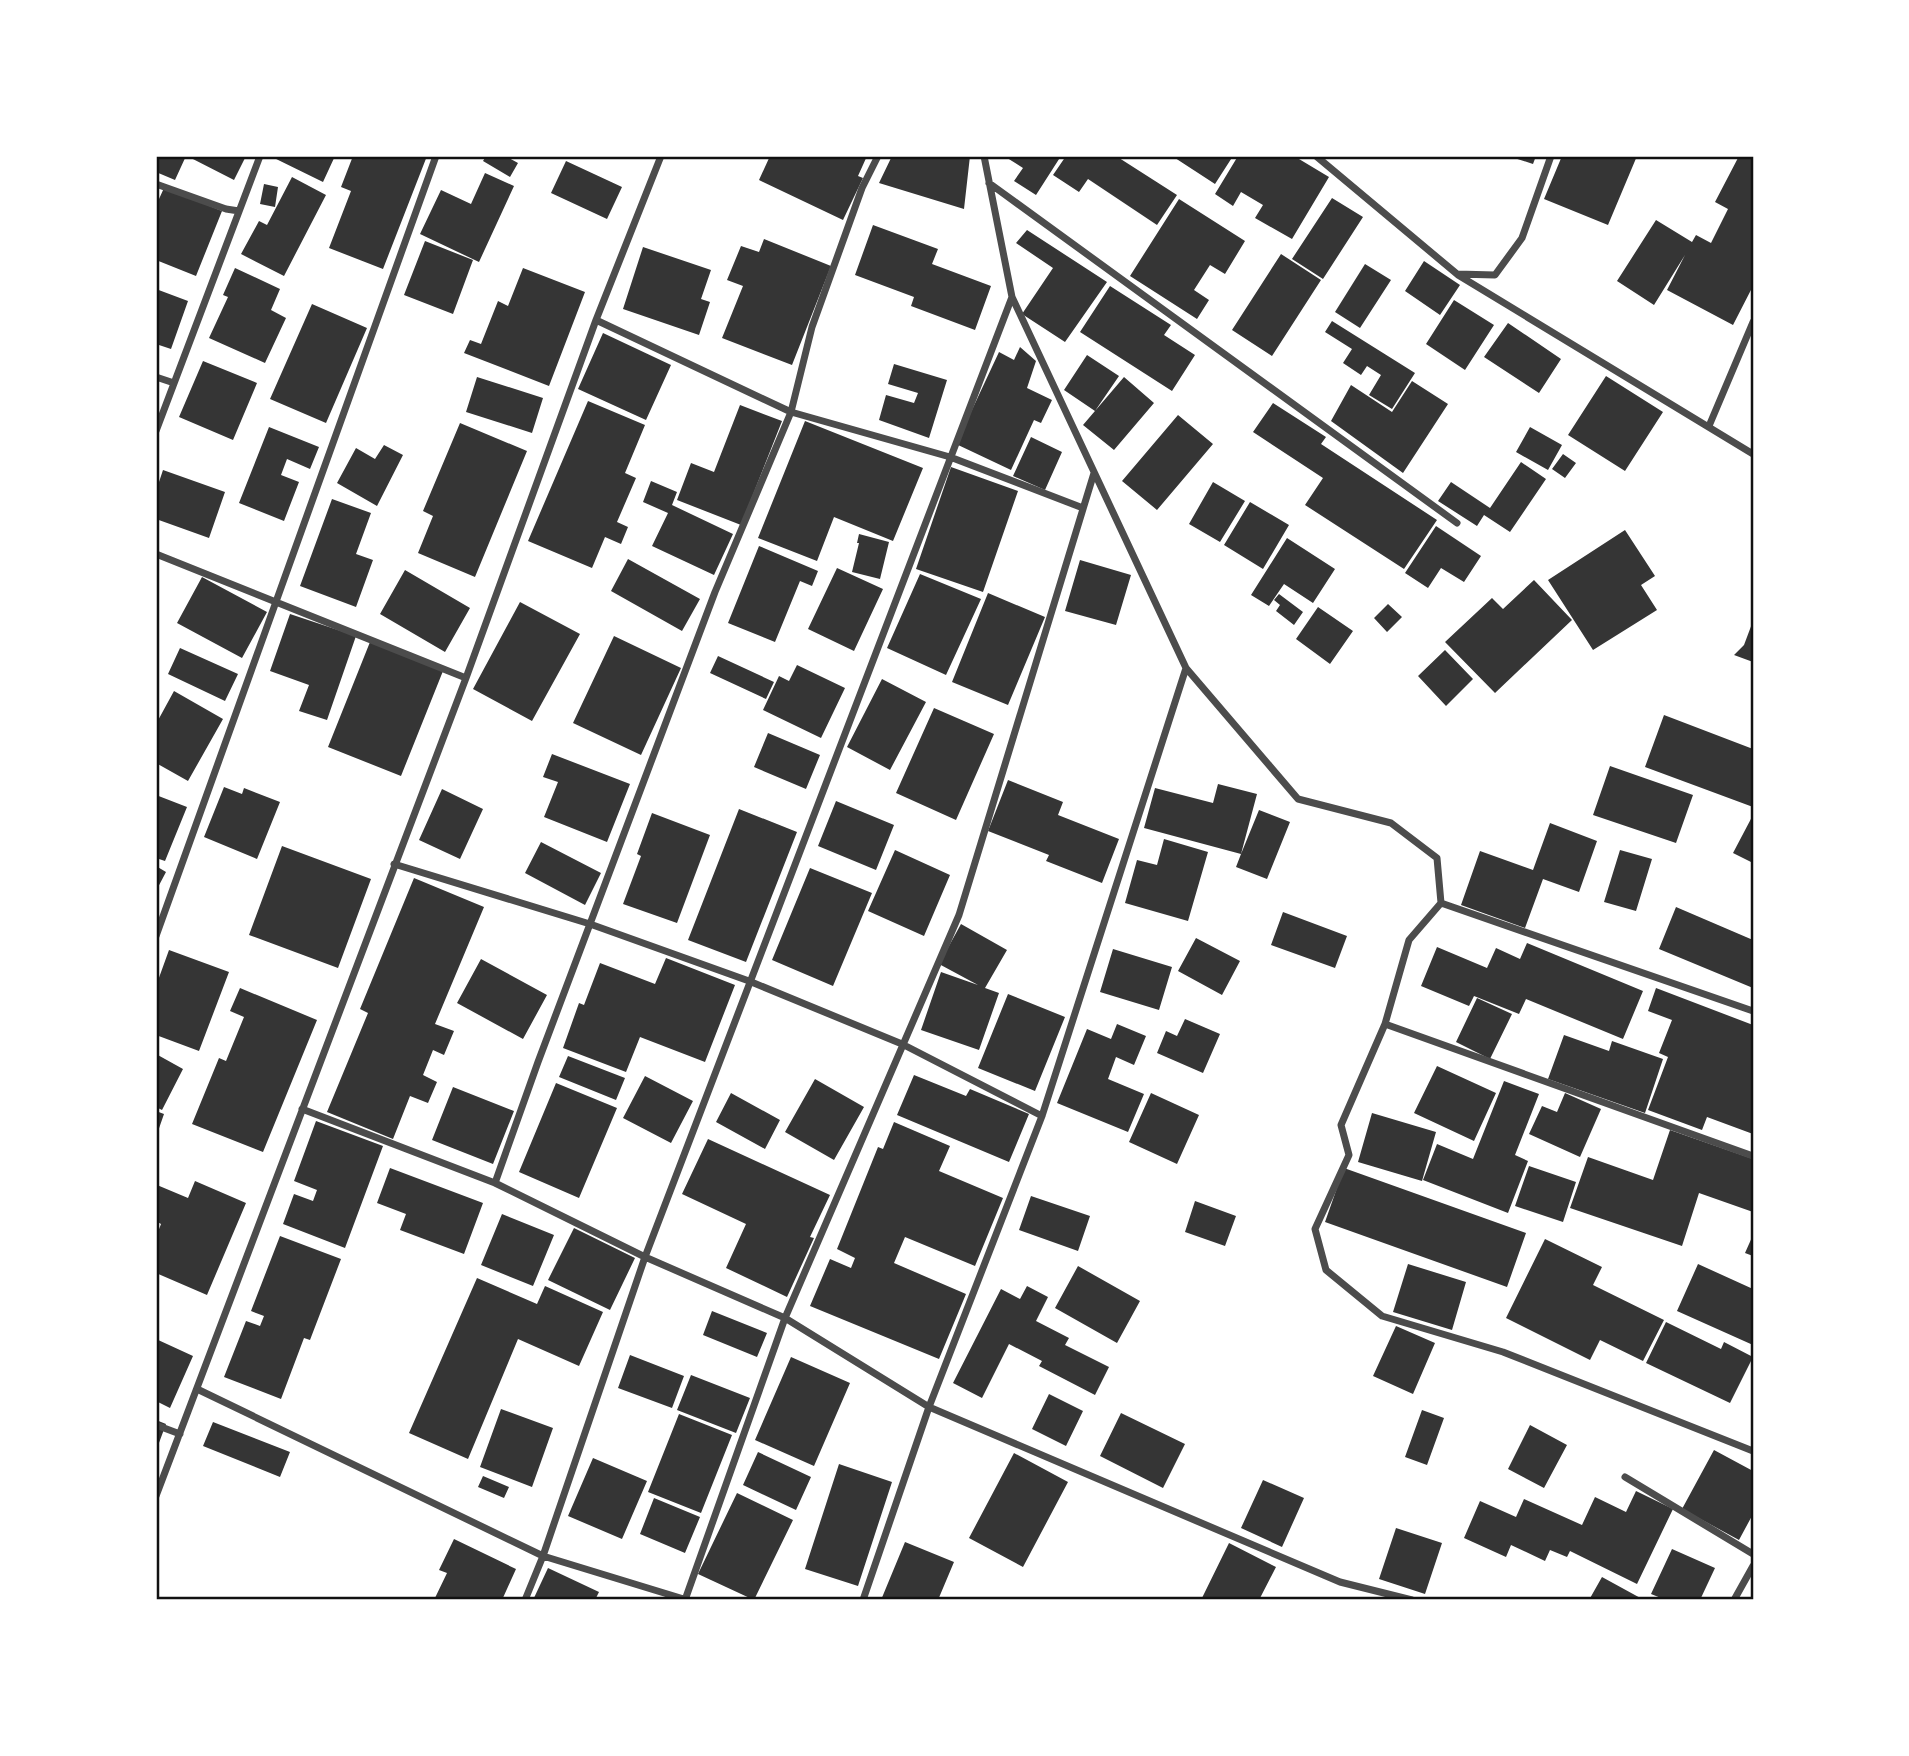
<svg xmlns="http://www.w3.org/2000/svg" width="1909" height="1756" font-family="Roboto,sans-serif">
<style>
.building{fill:#353535}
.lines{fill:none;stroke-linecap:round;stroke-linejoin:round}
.minor{stroke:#4c4c4c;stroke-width:7}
.neatline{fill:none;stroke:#111;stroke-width:2.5}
</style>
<rect width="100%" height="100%" fill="#fff"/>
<!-- building -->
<path class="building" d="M156,156h30l-11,24 -19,-8z
M187,156h59l-12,24z
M270,156h65l-12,26z
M353,156h74l-44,113 -54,-21 22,-57 -10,-4z
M486,156h19l13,7 -8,14 -27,-16z
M770,156h97l-9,20 5,2 -20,42 -84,-40z
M892,156h78l-6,53 -85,-26z
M1004,156h57l-25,39 -22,-14 9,-13z
M1066,156h50l61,39 -20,30 -69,-46 -9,13 -26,-17z
M1172,156h61l-18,28z
M1238,156h56l35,21 -37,62 -37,-21 8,-13 -22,-13 -8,14 -18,-12z
M1508,156h28l-3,8z
M1562,156h75l-29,69 -64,-26z
M1739,156h14v130l-20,39 -66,-35 18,-35 -31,50 -37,-24 39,-61 36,22 4,-7 15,8 17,-34 -13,-7z
M566,161l56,26 -15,32 -56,-26z
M485,173l29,13 -35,76 -59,-28 21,-44 30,14z
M292,177l34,18 -42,81 -43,-22 18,-33 8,4z
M264,184l14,3 -3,20 -15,-3z
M164,188l58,23 -26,65 -40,-16v-63l3,2z
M1332,198l31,19 -40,62 -31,-20z
M1179,199l66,42 -20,33 -15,-9 -16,25 15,10 -12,19 -67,-43z
M873,225l65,24 -6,15 59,22 -16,44 -64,-24 3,-9 -59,-22z
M1027,230l80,52 -42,60 -43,-28 31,-46 -37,-25z
M764,239l67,27 -39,99 -70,-27 21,-52 -16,-6 14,-34 18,6z
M425,241l48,19 -20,54 -49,-19z
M643,247l68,23 -10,29 9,3 -11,33 -76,-26z
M1281,254l40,26 -49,76 -40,-26z
M1424,261l36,24 -20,30 -35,-24z
M1365,264l26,16 -31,48 -25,-16z
M235,268l45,21 -9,21 15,8 -21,45 -56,-25 19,-41 -5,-2z
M523,268l62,24 -36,94 -85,-33 6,-13 11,4 17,-43 10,5z
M1110,286l61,39 -7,10 31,20 -23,36 -92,-59z
M156,289l32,12 -17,48 -15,-5z
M1454,300l40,25 -29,45 -39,-26z
M312,304l55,24 -41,95 -56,-24z
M1332,321l83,52 -23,36 -23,-14 12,-20 -14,-9 -6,9 -18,-12 9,-14 -27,-17z
M1508,323l53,36 -22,34 -55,-36z
M603,333l68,32 -25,55 -68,-31z
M1020,347l16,14 -9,27 25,12 -11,23 -7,-3 -23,50 -55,-26 43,-92 15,8z
M1087,355l32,21 -24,35 -31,-21z
M203,361l54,22 -24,57 -54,-23z
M894,364l53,16 -18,58 -50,-18 7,-25 28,8 4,-10 -30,-9z
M1606,376l57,36 -38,59 -57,-36z
M477,377l66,21 -11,35 -66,-21z
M1124,377l30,26 -40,47 -31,-25z
M1412,381l36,23 -45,69 -72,-52 20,-36 41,27z
M588,401l57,24 -20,48 11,5 -19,44 11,5 -7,17 -16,-7 -13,31 -64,-27z
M1273,403l53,34 -5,7 116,76 -33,49 -99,-64 18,-27 -70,-46z
M740,405l42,16 -41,104 -64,-25 14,-37 23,9z
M1178,415l35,29 -56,66 -35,-29z
M805,421l118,47 -30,73 -59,-24 -17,44 -59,-23z
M460,423l67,28 -52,126 -57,-24 15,-37 -10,-5z
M269,427l50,20 -9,22 -23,-10 -6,16 18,7 -15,39 -45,-18z
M1530,427l32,18 -14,25 -32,-18z
M1031,437l31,15 -17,38 -32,-14z
M384,445l19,10 -26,51 -40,-23 19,-35 19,11z
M1563,454l13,9 -11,15 -13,-9z
M1521,462l25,17 -36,53 -26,-17 -7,11 -39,-25 13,-19 39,26z
M951,467l67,24 -35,101 -67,-23z
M163,470l62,22 -16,46 -53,-19v-28z
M651,481l26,11 -5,13 61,29 -19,41 -62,-29 16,-33 -25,-11z
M1213,482l32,19 -25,41 -31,-18z
M332,499l39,14 -15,41 17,6 -17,47 -56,-21z
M1250,502l39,23 -26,44 -39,-24z
M1436,526l45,30 -17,26 -23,-14 -13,20 -23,-15z
M1625,530l30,46 -14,9 16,25 -64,40 -45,-70z
M859,534l30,8 -9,37 -28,-7 7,-29h-2z
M1287,538l48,31 -22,34 -29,-19 -15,22 -18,-11z
M759,546l59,25 -6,15 -12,-5 -25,61 -47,-19z
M628,559l72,40 -18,32 -71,-40z
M1080,560l51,15 -15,50 -51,-14z
M837,568l46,21 -29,62 -46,-22z
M405,570l65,38 -25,44 -65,-38z
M920,574l61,25 -35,76 -59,-27z
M202,577l65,35 -25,46 -65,-35z
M1534,580l38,40 -77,73 -50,-51 47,-44 11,11z
M988,593l57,24 -37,88 -56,-23z
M1279,594l24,18 -9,13 -18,-14 4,-6 -6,-5z
M520,602l60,32 -48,87 -59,-32z
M1388,604l14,13 -15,15 -13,-14z
M1318,607l35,24 -23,33 -34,-25z
M290,614l66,22 -29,84 -28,-9 10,-26 -39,-14z
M1753,621v41l-19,-7 10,-10z
M614,636l67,32 -40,87 -68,-32z
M370,642l73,29 -42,105 -73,-29z
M180,648l58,26 -13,27 -57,-27z
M1445,650l28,29 -27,27 -28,-30z
M718,656l56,26 -8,17 -56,-26z
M797,665l48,23 -24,50 -58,-28 16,-34 10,5z
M882,679l44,23 -36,68 -43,-23z
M174,691l49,28 -35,62 -32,-18v-39z
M934,708l60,26 -38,86 -60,-27z
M1664,715l89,34v58l-108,-40z
M768,733l52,22 -14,34 -52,-22z
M552,754l78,30 -23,58 -63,-25 14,-35 -15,-5z
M1610,766l83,29 -17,48 -83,-28z
M1008,780l55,22 -5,13 61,24 -17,44 -56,-22 3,-6 -61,-24z
M1218,784l39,10 -16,60 18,-44 31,12 -23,57 -31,-12 5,-13 -97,-26 11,-40 58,15z
M224,787l18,7 2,-6 36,14 -23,57 -53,-22z
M442,789l41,20 -23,50 -41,-19z
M156,795l31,12 -22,54 -9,-3z
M836,801l58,24 -18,45 -58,-24z
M739,809l58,23 -51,130 -58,-22z
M652,813l58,22 -33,88 -54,-19 18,-48 -4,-2z
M1753,815v48l-20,-10z
M1550,823l47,18 -18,51 -36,-13 -18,49 -64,-23 19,-54 53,19z
M1164,839l44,13 -20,69 -63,-18 12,-43 20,5z
M541,842l60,31 -16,32 -60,-32z
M282,846l89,33 -33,89 -89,-33z
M895,850l55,25 -26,61 -56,-25z
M1620,850l32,9 -16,52 -32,-9z
M156,866l10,6 -10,19z
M810,868l62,25 -39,93 -61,-26z
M414,878l70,29 -49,117 19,7 -10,24 -11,-5 -10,25 14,7 -9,21 -18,-7 -17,43 -66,-27 41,-99 -8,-4z
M1676,907l77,33v48l-94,-39z
M1283,912l64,24 -12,32 -64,-23z
M961,924l46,26 -22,38 14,5 -20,57 -58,-20 20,-58 37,13 -39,-21z
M1196,938l44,23 -18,34 -44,-24z
M1527,943l116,48 -20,48 -97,-40 -7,15 -45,-18 -5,10 -48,-20 16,-39 50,21 9,-20 24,11z
M1113,949l59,18 -13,43 -59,-18z
M169,950l60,22 -30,79 -43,-16v-49z
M666,958l69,27 -30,77 -65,-25 -14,35 -63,-24 16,-45 5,2 16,-42 55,21z
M481,959l66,36 -24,44 -66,-36z
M240,988l77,32 -54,132 -71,-28 27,-66 7,3 18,-44 -14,-6z
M1656,988l97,37v109l-46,-17 -5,13 -54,-20 20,-53 -9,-4 13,-33 -24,-9z
M1008,994l57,23 -30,74 -57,-23z
M1477,998l35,16 -22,45 -34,-17z
M1185,1019l35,15 -17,39 -46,-20 9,-22 11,5z
M1117,1024l29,12 -12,29 -18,-8 -8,22 36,15 -16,38 -71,-29 30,-74 24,10z
M1564,1035l45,16 3,-10 51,18 -18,54 -97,-34z
M156,1054l27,15 -21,41 -6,-3z
M568,1056l57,22 -9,22 -57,-23z
M1437,1066l59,27 -22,48 -60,-28z
M914,1075l52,21 4,-7 59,25 -20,48 -112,-47z
M645,1076l48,25 -22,42 -48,-25z
M815,1079l49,28 -30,53 -49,-28z
M1504,1081l35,13 -24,61 13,6 -20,52 -85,-33 14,-36 36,15z
M556,1083l61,25 -38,90 -60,-26z
M453,1087l61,24 -21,53 -61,-24z
M731,1093l49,27 -15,29 -49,-27z
M1151,1093l48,22 -22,49 -48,-22z
M1565,1093l36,16 -21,48 -51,-23 13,-28 15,6z
M156,1111l8,3 -8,23z
M1372,1113l64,19 -14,49 -64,-19z
M316,1121l67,25 -38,102 -62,-24 11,-30 19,7 4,-11 -23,-9z
M894,1122l56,24 -11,25 64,27 -28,68 -70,-29 -11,26 72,31 -27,65 -129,-53 20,-47 21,9 4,-10 -18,-9 41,-102 5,2z
M1670,1130l83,29v53l-54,-19 -17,53 -112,-38 18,-51 65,23z
M708,1139l122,56 -20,42 4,1 -27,59 -61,-29 20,-44 -64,-30z
M1529,1166l47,16 -13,40 -48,-16z
M390,1168l93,35 -19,51 -64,-24 6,-16 -29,-11z
M1344,1168l182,65 -19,54 -182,-65z
M195,1181l51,22 -39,92 -51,-22v-36l5,-13 -5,-3 1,-36 31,13z
M1031,1196l59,20 -12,35 -59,-21z
M1195,1201l41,15 -11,30 -40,-14z
M502,1214l52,21 -21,51 -52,-21z
M574,1228l61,30 -25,52 -62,-30z
M1753,1235v21l-8,-3z
M280,1236l61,23 -31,81 -6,-2 -23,61 -57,-22 22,-56 14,5 4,-10 -13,-5z
M1545,1239l57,28 -9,18 71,35 -21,41 -43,-21 -10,20 -84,-42z
M1408,1264l58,18 -14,48 -59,-18z
M1698,1264l55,25v56l-76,-34z
M1078,1266l62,35 -23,42 -62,-35z
M477,1278l60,26 8,-18 58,26 -24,54 -61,-27 -50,120 -59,-26z
M1027,1286l21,11 -12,24 33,17 -4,7 44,22 -14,28 -56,-29 3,-5 -33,-17 -27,54 -29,-15 48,-94 19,10z
M712,1311l55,22 -10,24 -54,-22z
M1666,1322l55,27 3,-7 29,15 -23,46 -84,-40z
M1396,1326l39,17 -22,51 -40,-18z
M156,1339l37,17 -23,52 -14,-7z
M630,1355l54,21 -12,32 -54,-20z
M791,1357l59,26 -36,83 -59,-26z
M691,1375l59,23 -14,35 -59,-23z
M1049,1394l34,17 -17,35 -34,-17z
M501,1409l52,19 -21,59 -52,-20z
M1422,1410l22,8 -17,47 -22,-8z
M1121,1413l64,31 -22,44 -63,-32z
M679,1414l53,21 -31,78 -53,-21z
M156,1420l10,4 -10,27z
M213,1422l77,30 -10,25 -77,-31z
M1530,1425l37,20 -23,43 -36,-19z
M1714,1450l39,21v43l-14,26 -57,-31z
M758,1452l53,25 -15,33 -53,-25z
M1014,1453l54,29 -45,85 -54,-29z
M593,1458l54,23 -25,58 -54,-23z
M839,1464l53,18 -34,104 -53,-17z
M483,1476l26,11 -5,11 -26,-11z
M1263,1480l41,18 -22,49 -41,-19z
M1636,1491l37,18 -36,75 -67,-33 -3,6 -17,-7 -5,11 -34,-16 -5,12 -42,-19 16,-37 36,16 8,-18 58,26 13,-28 31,15z
M737,1493l56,27 -39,80 -56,-26z
M654,1498l46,19 -15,36 -45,-19z
M1396,1528l46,15 -17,51 -46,-15z
M454,1539l62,30 -14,31h-68l13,-27 -8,-3z
M905,1542l49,20 -16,38h-57z
M1229,1543l47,24 -17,33h-58z
M1672,1549l43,19 -15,32h-34l-15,-6z
M548,1568l51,24 -4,8h-62z
M1602,1577l42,23h-55z"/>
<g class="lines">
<!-- minor -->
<path class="minor" d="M984,156l28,141 174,371 112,131 93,24 46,35 4,45 -32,37 -24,84 -44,101 8,30 -34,74 11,41 56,46 121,36 250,99
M1316,156l141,118 38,1 27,-37 29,-82
M989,183l468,340
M156,184l70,25 13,2
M1458,275l295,179
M596,320l195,92 159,45 133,51
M156,377l18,6
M1709,426l44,-104
M156,431l104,-275
M156,554l310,124
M394,864l196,60 159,57 153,63 140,72
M1441,903l312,108
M156,936l280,-780
M1385,1024l368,132
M302,1109l193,74 43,-121 177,-470 76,-180 21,-85 50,-139 16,-32
M495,1183l150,74 140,61 144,89 411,175 72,18
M197,1389l346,167 144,44
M156,1425l24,9
M1625,1477l128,77
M156,1496l310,-818 130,-358 65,-164
M525,1600l18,-44 102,-299 367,-960
M685,1600l100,-282 174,-403 135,-442
M863,1600l66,-193 113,-291 144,-448
M1734,1600l19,-34"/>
</g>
<!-- border -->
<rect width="1909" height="1756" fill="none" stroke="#ffffff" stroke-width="315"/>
<rect x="158" y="158" width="1594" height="1440" class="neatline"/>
</svg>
